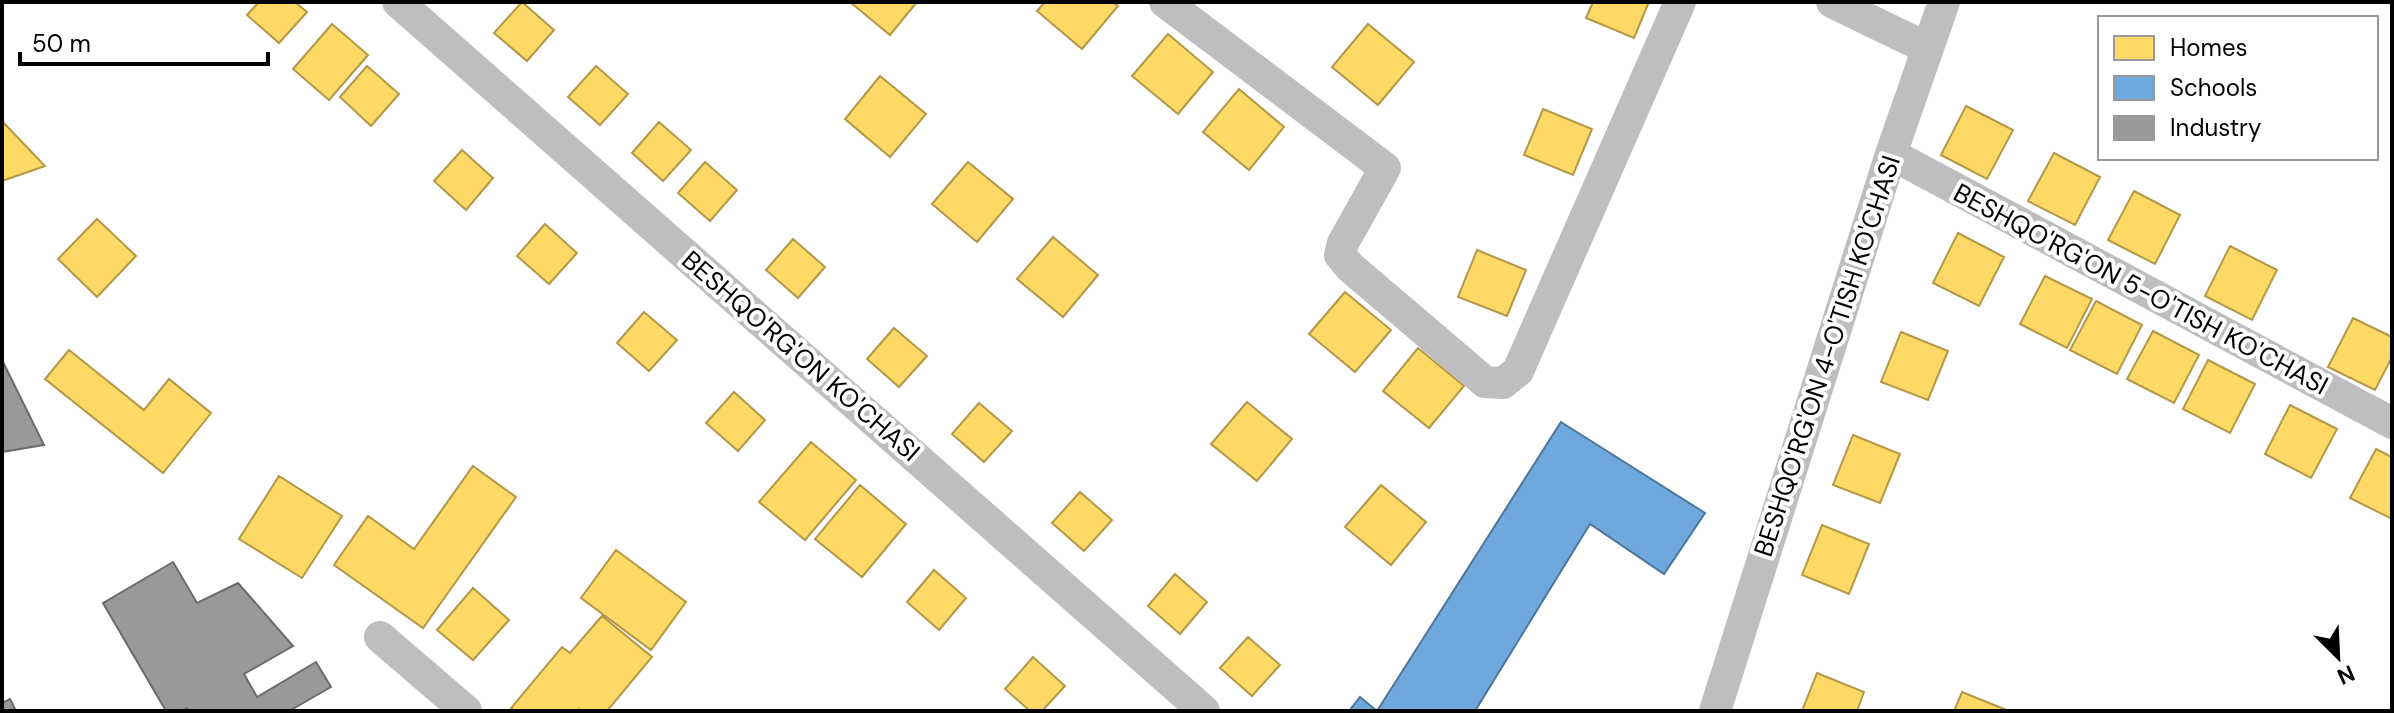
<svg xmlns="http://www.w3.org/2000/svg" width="2394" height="713" font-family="'DM Sans',sans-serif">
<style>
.homes{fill:#ffd966;stroke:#b29847;stroke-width:2}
.schools{fill:#6fa8dc;stroke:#4e769a;stroke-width:2}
.industry{fill:#999;stroke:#6b6b6b;stroke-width:2}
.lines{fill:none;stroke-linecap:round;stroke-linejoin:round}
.minor{stroke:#bebebe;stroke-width:32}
.labels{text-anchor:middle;stroke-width:8;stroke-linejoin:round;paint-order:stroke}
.street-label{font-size:26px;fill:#000;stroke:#fff}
</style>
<rect width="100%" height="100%" fill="#fff"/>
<!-- homes -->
<path class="homes" d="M259,2h36l12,10 -28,31 -32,-28z
M522,2l32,28 -27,31 -33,-28z
M850,2h67l-27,33z
M1045,2h67l6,4 -36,43 -45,-38z
M1593,2h56l-15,36 -48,-20z
M332,24l36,31 -39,45 -36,-31z
M1368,24l46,38 -36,43 -46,-38z
M1168,34l45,38 -35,42 -46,-38z
M367,66l32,28 -28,32 -31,-29z
M596,66l32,28 -28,31 -32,-28z
M880,76l46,38 -36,43 -45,-38z
M1239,89l45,38 -35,43 -46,-38z
M1966,106l47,24 -26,49 -46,-24z
M1543,109l49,20 -19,46 -49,-20z
M2,121l43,45 -43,15z
M659,122l32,28 -28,31 -31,-28z
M462,150l31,28 -27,32 -32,-29z
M2054,153l46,24 -25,48 -47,-24z
M705,162l32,28 -27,31 -32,-28z
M968,162l45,37 -36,43 -45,-38z
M2134,191l46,24 -25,49 -47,-24z
M97,219l39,37 -39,41 -39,-38z
M545,224l32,29 -28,31 -32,-28z
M1958,233l46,24 -25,49 -46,-23z
M1053,237l45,38 -35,42 -46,-38z
M793,239l32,28 -27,31 -32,-28z
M2230,246l47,24 -25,50 -47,-24z
M1477,250l49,20 -19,46 -49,-19z
M2045,276l47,23 -25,49 -47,-24z
M1345,292l46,38 -36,42 -46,-38z
M2096,301l46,24 -25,49 -47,-24z
M644,312l33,28 -28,31 -32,-28z
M2353,318l39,19v20l-17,33 -47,-23z
M894,328l33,28 -28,31 -32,-28z
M2153,331l46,24 -25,48 -47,-24z
M1901,332l47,19 -20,49 -47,-18z
M1418,348l46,38 -35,42 -46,-37z
M69,350l75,60 25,-31 42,34 -48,60 -118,-94z
M2208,360l47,24 -25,49 -47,-24z
M734,392l31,28 -27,31 -32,-28z
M1247,402l45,37 -35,42 -46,-37z
M979,403l33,28 -28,31 -32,-28z
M2290,405l47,24 -26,49 -46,-24z
M1853,435l47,19 -20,49 -47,-18z
M811,442l45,38 -51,60 -46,-38z
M2376,449l16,8v62l-42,-21z
M473,466l43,31 -93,131 -89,-63 34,-49 46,33z
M279,476l63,40 -40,62 -63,-39z
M860,485l46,39 -44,53 -47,-38z
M1381,485l45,37 -35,43 -46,-38z
M1080,492l32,28 -28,31 -32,-28z
M1822,525l47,19 -20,50 -47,-19z
M616,550l70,52 -35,48 -70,-52z
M934,570l32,28 -27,32 -32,-28z
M1175,574l32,28 -27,32 -32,-28z
M473,588l36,32 -36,40 -36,-30z
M602,616l50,41 -45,54h-26l-2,-2 -2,2h-62l-4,-3 51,-61 8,6z
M1248,637l32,28 -28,31 -32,-28z
M1033,657l32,29 -23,25h-12l-25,-22z
M1817,673l47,19 -7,19h-55z
M1962,692l47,19h-55z"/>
<!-- schools -->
<path class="schools" d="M1561,422l144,91 -41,61 -74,-50 -115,187h-98z
M1360,697l17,14h-28z"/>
<!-- industry -->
<path class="industry" d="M2,360l42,85 -42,7z
M173,562l24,41 41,-20 55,63 -49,28 13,23 59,-35 15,25 -42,24h-100l-2,-3 -5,3h-16l-63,-108z
M10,699l6,12h-14v-8z"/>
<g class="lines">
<!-- minor -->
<path class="minor" d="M398,2l806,709
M1165,2l220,166 -42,75 -3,12 10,12 135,115 18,1 15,-12 162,-369
M1832,2l95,46
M1891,154l501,269
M380,637l86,74
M1715,711l176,-557 53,-152"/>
</g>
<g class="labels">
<!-- street labels -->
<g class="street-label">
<text transform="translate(2141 289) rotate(28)" y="9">BESHQO'RG'ON 5-O'TISH KO'CHASI</text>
<text transform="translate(801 356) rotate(41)" y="9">BESHQO'RG'ON KO'CHASI</text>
<text transform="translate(1827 356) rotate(-72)" y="9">BESHQO'RG'ON 4-O'TISH KO'CHASI</text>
</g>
</g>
<!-- border -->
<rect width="2394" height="713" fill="none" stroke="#000000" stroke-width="8"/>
<!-- legend -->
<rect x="2098" y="16" width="280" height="144" fill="#ffffff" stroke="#999999" stroke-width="2"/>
<rect x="2114" y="36" width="40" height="24" fill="#ffd966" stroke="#999999" stroke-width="2"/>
<text x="2170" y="56" font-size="24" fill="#000000">Homes</text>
<rect x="2114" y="76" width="40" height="24" fill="#6fa8dc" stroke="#999999" stroke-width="2"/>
<text x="2170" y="96" font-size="24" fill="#000000">Schools</text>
<rect x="2114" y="116" width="40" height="24" fill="#999999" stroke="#999999" stroke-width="2"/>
<text x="2170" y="136" font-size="24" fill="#000000">Industry</text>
<!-- north arrow -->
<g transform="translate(2338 657) rotate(156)" stroke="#ffffff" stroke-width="6" paint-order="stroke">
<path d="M0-6L14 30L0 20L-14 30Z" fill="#000000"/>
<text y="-12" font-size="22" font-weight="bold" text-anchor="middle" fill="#000000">N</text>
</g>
<!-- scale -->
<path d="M20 52v12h248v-12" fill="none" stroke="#000000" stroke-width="4"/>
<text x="32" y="52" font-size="24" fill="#000000" stroke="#ffffff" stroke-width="6" paint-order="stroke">50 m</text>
</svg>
